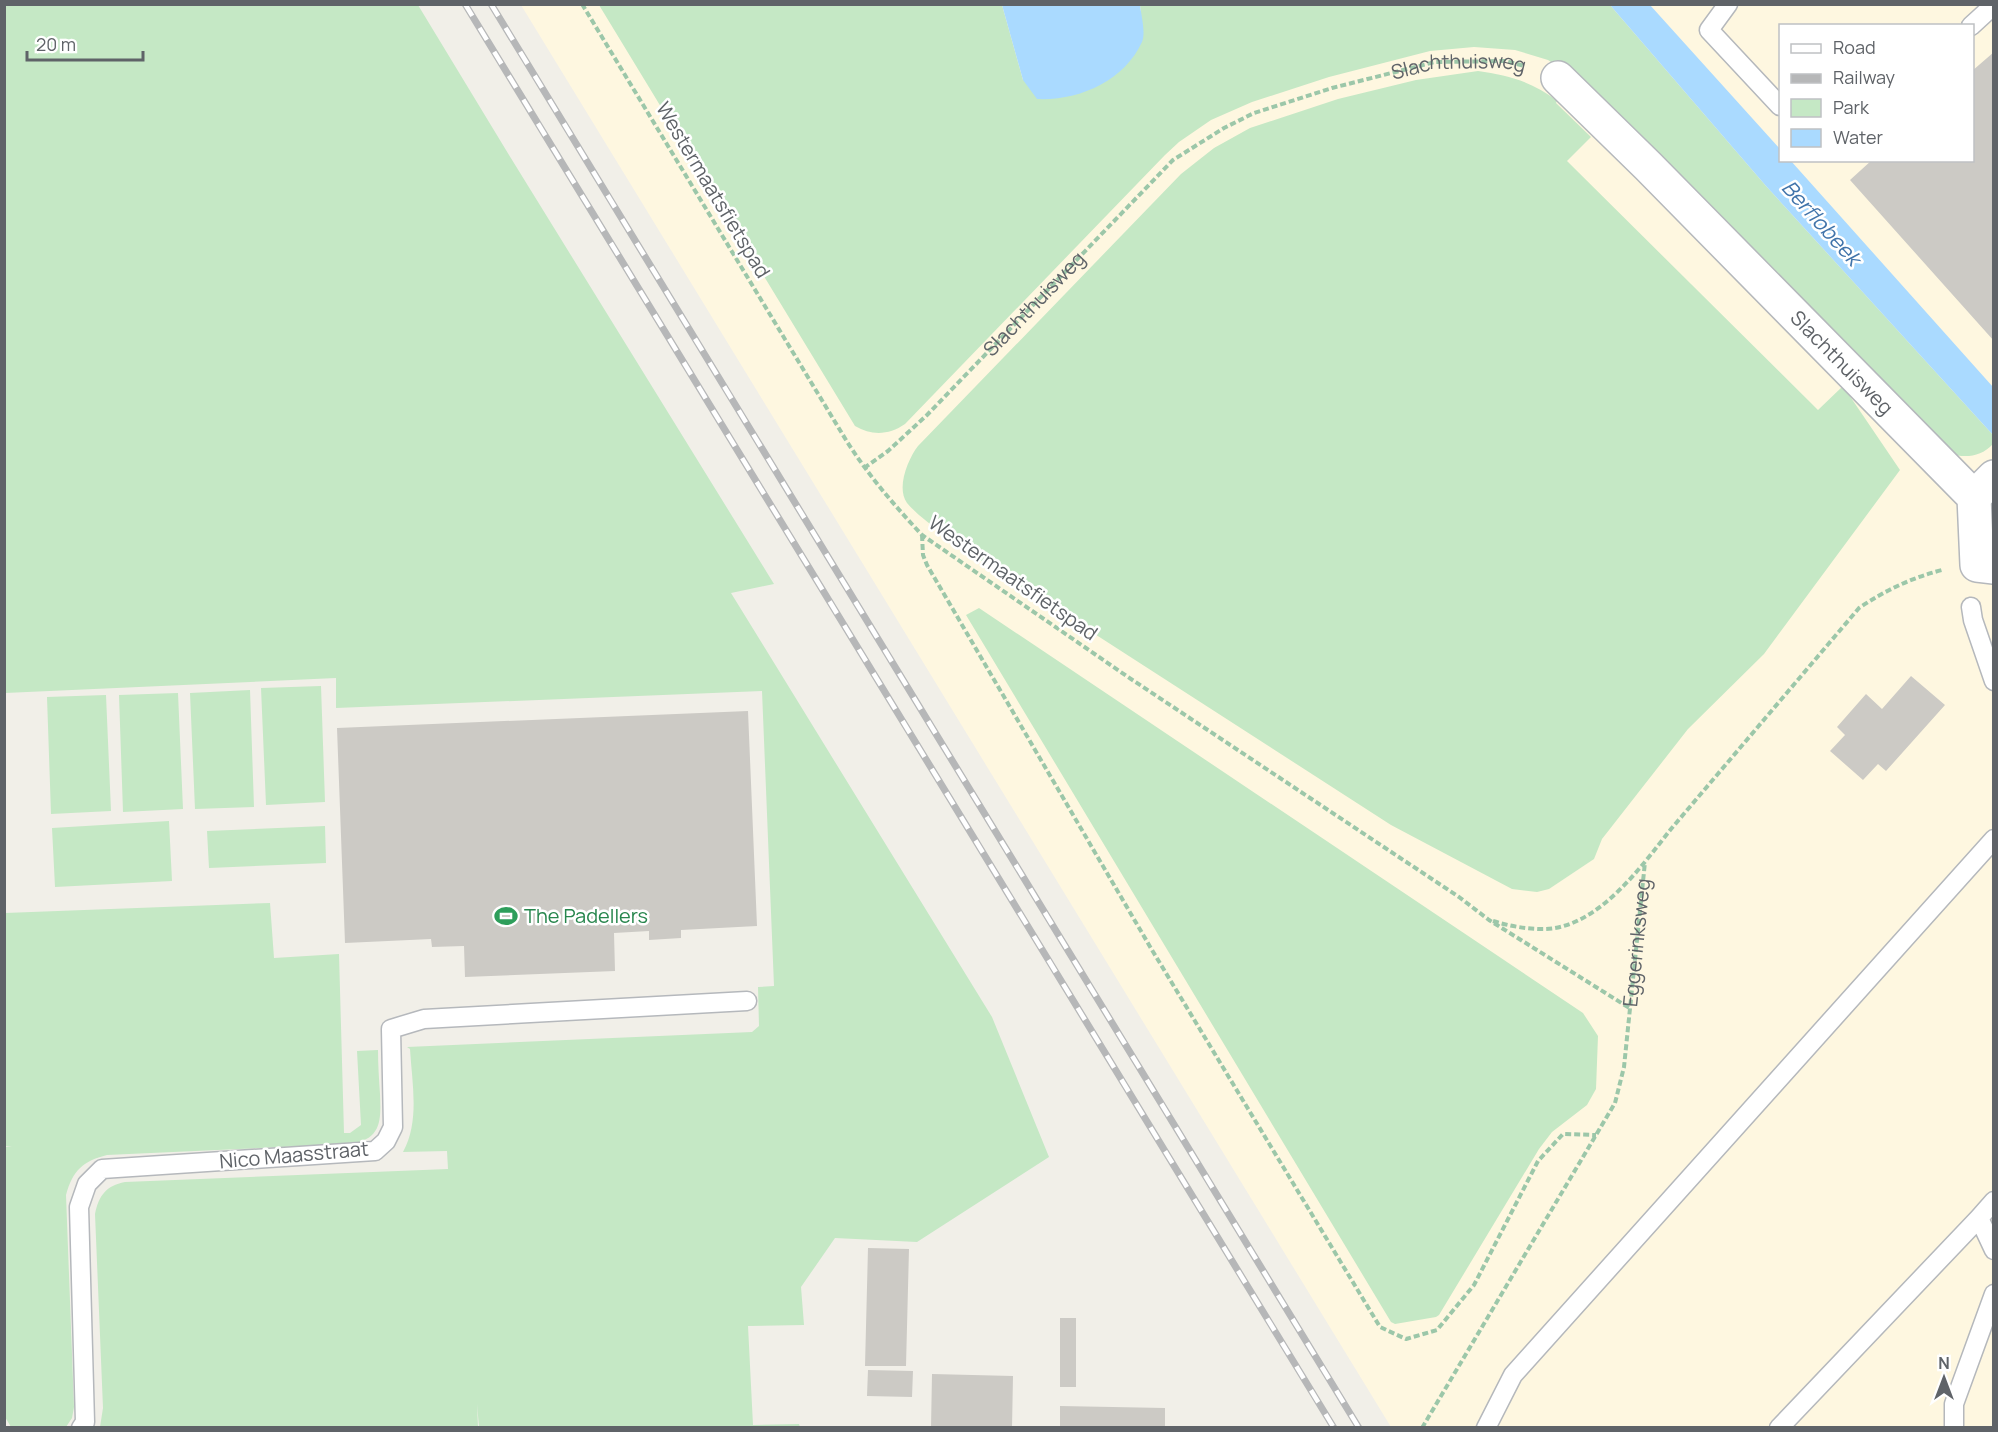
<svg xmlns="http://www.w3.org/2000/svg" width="1998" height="1432" font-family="Manrope,sans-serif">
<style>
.commercial{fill:#fef7e0;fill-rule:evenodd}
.green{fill:#c5e8c5}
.water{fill:#aadaff}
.building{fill:#cccac5}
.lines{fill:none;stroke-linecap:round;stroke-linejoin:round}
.service-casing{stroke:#b5b8bc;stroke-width:21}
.minor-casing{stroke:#b5b8bc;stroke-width:36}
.path{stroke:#9cc7a9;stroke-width:4;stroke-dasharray:6 3;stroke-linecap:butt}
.service{stroke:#fff;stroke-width:18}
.minor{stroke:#fff;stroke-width:33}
.rail-casing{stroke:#b6b7b8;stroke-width:7}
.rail{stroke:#fff;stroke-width:4.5;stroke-dasharray:14;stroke-linecap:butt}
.labels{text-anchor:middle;stroke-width:5;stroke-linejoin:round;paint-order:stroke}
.street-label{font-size:20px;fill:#5f6368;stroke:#fff}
.leisure-label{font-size:20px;fill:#27864d;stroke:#fff;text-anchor:start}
.water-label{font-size:21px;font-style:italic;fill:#4174aa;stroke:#fff}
</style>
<rect width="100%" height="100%" fill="#f1efe8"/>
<!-- commercial -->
<path class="commercial" d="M521,5h1472v1422h-602zM1780,26h192v134h-192z"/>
<!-- green -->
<path class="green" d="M4,5h414l91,150 265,429 -43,9 261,424 57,140 -132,85 -82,-4 -34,49 3,38 -56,1 5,99 46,-1 1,3h-321l-2,-23 1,23h-378l3,-19 -8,-194c4,-19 11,-28 30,-32l323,-13 -1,-18 -44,1c17,-31 9,-69 7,-103l-3,-2 345,-15 7,-6 -1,-39 16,-1 -12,-295 -426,17v-30l-331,15z
M599,5h403l21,75 118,-67 -1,-8h470l156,181 227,249v9c-12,13 -27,14 -43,10l-382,-381 -20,-13 -33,-10 -41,-3 -44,4 -101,26 -77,25 -41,18 -32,22 -14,13 -260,269c-16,11 -33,12 -50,2z
M1478,71c30,4 55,11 79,30l-1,2 35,34 -24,24 251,249 25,-24 57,84 -136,184 -76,75 -86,110 -8,20 -45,30 -12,3 -25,-3 -121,-64 -411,-265c-20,-15 -58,-39 -73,-57 -11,-15 1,-44 11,-57l263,-272 33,-26 36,-20 88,-29 78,-19z
M979,608l604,405 15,23 -2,53 -9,16 -35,27 -13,17 -100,166 -3,2 -41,7 -4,-2 -425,-707z
M321,686l4,116 -59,3 -5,-117z
M250,690l4,117 -59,2 -5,-116z
M178,693l5,116 -60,3 -4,-117z
M106,695l5,116 -60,3 -4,-117z
M169,821l3,60 -117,6 -3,-59z
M325,826l1,37 -117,5 -2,-37z
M270,903l4,55 65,-4 5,179h6l11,-8 -4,-74 21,-1c0,15 1,29 2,44 1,26 2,45 -29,50l-244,11c-24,6 -34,15 -41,40l8,212 -2,11 -6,9h-55l-6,-10 -1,-270 8,-1h-8l1,-233z"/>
<!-- water -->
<path class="water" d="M1002,5h138c1,9 6,28 2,37 -18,39 -63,59 -105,57l-14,-19z
M1610,5h40l130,144v11l11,1 202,226v48l-227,-249z"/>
<!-- building -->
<path class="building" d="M1994,52v289l-144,-161 22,-20h100v-89z
M1911,676l34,29 -59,66 -8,-7 -15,16 -33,-29 15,-16 -8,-8 29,-33 16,15z
M748,711l9,215 -76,4v8l-32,2v-9l-35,2 1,38 -150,6 -1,-31 -32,1 -1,-8 -86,4 -8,-215z
M868,1248l41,1 -3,117h-41z
M1060,1318h16v69h-16z
M868,1370l45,1 -1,26 -45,-1z
M932,1374l81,2 -1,52h-81z
M1060,1406l105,2v20h-105z"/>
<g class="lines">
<!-- service casing -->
<g class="service-casing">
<path id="service" d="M1728,4l-19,26 71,76
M1971,26l23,-21
M1971,607l2,13 21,61
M1994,1201l-15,17 15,32
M81,1428l4,-6 -6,-215 8,-23 15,-15 273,-18 11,-10 7,-14 -2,-98 33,-10 323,-18
M1486,1428l27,-53 481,-536
M1779,1428l200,-210
M1954,1428v-24l40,-110"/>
</g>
<!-- minor casing -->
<g class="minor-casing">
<g id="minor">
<path id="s3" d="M1558,78l90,88 326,331 3,68 17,2"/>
<path d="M1974,497l20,-20"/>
</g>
</g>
<!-- path -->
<g class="path">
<path d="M582,4l264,436c22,35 48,65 76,95l206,142 331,220 30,23 142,89"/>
<path id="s1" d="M864,468l24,-17 39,-36 246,-255 51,-32 30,-15 78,-25 103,-26 70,-1 20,5"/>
<path d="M922,535l1,20 4,10 225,385 228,377 26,12 31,-9 37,-45 64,-124 25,-27 33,1"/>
<path d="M1493,921c16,5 33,8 50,8 54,0 98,-62 128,-100l188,-221c27,-18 52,-30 83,-38"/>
<path id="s2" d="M1422,1428l193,-325 9,-36 21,-205"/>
</g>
<!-- service -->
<use href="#service" class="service"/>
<!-- minor -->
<use href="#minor" class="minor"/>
<!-- rail casing -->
<g class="rail-casing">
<path id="rail" d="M465,4l869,1424
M491,4l868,1424"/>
</g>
<!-- rail -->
<use href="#rail" class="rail"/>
</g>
<!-- icons -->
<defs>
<g id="stadium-bare" transform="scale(1.8)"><path d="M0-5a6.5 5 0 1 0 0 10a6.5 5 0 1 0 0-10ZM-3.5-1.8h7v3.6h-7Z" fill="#2e9e5b" stroke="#fff" stroke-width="2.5" paint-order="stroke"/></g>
</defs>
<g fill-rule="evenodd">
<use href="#stadium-bare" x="506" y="916"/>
</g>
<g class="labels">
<!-- street labels -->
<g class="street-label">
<text dy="7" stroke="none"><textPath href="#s1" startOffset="742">Slachthuisweg</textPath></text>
<text transform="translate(713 190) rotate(59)" y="7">Westermaatsfietspad</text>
<text dy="7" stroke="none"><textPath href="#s1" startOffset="237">Slachthuisweg</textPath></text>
<text dy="7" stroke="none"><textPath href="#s3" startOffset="402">Slachthuisweg</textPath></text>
<text transform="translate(1013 578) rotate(35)" y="7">Westermaatsfietspad</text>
<text dy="7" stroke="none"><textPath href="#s2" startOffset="540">Eggerinksweg</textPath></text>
<text transform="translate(294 1155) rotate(-5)" y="7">Nico Maasstraat</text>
</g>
<!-- leisure labels -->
<g class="leisure-label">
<text x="524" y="923">The Padellers</text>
</g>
<!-- water labels -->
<g class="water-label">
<text transform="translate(1821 223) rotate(48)" y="7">Berflobeek</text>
</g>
</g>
<!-- border -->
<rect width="1998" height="1432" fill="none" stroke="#5f6368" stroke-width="12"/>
<!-- legend -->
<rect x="1779" y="24" width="195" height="138" fill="#ffffff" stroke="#bfc1c3" stroke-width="1.5"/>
<rect x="1791" y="44" width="30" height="9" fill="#ffffff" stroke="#bfc1c3" stroke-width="1.5"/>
<text x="1833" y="54" font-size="18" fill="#5f6368">Road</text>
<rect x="1791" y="74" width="30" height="9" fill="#b6b7b8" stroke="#bfc1c3" stroke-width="1.5"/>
<text x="1833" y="84" font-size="18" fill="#5f6368">Railway</text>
<rect x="1791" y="99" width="30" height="18" fill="#c5e8c5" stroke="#bfc1c3" stroke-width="1.5"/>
<text x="1833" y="114" font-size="18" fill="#5f6368">Park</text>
<rect x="1791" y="129" width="30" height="18" fill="#aadaff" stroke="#bfc1c3" stroke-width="1.5"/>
<text x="1833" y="144" font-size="18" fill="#5f6368">Water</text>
<!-- north arrow -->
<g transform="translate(1944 1378)" stroke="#ffffff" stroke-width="4.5" paint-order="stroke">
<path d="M0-4.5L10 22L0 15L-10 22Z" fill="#5f6368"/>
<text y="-9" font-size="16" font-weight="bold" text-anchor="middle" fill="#5f6368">N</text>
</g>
<!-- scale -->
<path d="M27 51v9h116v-9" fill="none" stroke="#5f6368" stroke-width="3"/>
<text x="36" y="51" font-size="18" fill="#5f6368" stroke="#ffffff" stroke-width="4.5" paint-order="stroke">20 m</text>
</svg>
